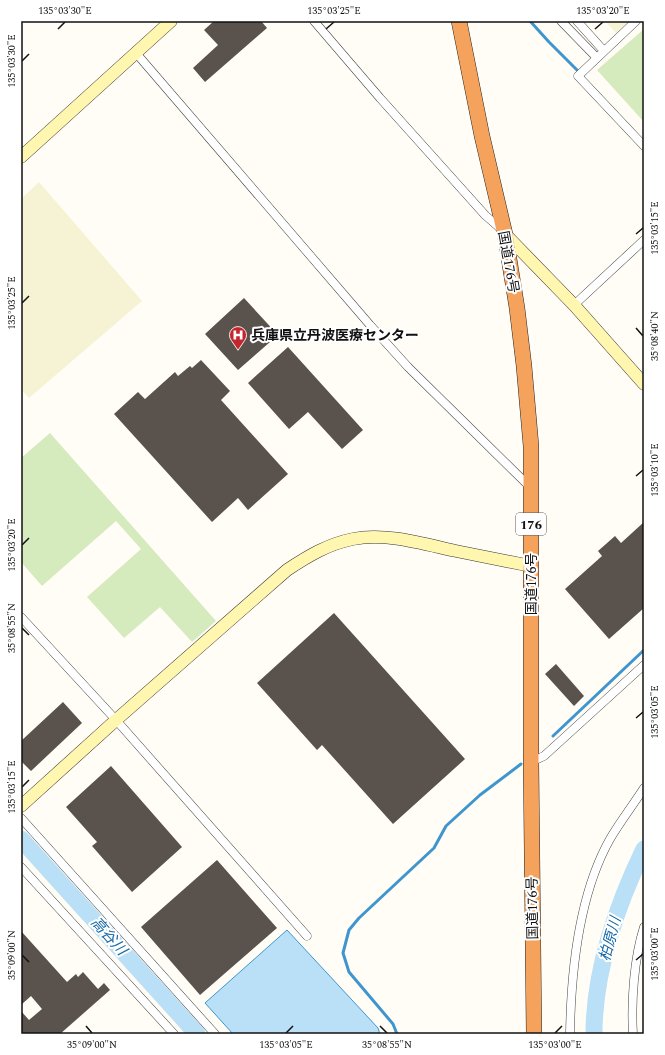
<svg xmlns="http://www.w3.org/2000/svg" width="665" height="1055" font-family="Spectral,'Noto Sans JP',serif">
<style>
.farmland{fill:#f6f3d4}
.green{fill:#d5ebbd}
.water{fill:#b9e0f7;stroke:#3f96cf}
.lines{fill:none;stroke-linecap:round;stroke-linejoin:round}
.stream{stroke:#3f96cf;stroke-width:3}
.river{stroke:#b9e0f7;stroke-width:17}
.building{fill:#5a524d}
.street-casing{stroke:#444;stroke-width:9}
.secondary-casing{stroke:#333;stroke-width:13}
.highway-casing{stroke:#222;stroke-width:16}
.street{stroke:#fff;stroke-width:8}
.secondary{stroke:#fff6b0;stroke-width:12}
.highway{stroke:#f5a25d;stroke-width:15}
.ticks{fill:none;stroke:#111;stroke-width:1.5}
.labels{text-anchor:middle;stroke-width:4;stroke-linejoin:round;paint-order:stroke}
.shield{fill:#fff;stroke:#585858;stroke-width:1}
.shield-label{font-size:13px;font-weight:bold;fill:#111}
.street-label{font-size:14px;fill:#111;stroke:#fff}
.poi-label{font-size:14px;font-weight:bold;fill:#111;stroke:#fff;text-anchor:start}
.water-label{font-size:15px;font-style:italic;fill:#1768a6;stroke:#fff}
.neatline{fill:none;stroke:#111;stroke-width:1.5}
.ticks-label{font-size:10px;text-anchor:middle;fill:#111}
</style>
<rect width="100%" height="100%" fill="#fffdf5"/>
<!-- farmland -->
<path class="farmland" d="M605,21h24l-13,12z
M39,182l103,119 -113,97 -8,-9v-190z"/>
<!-- green -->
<path class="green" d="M644,29v93l-47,-52z
M50,433l166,188 -24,21 -32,-35 -36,31 -37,-41 54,-48 -25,-28 -74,65 -21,-24v-104z"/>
<!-- water -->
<path class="water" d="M287,930l91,98 2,6h-147l-28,-31z"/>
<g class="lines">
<!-- stream -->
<path class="stream" d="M530,21l19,21 31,31
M553,736l91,-86
M397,1034l-4,-10 -44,-52 -6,-19 6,-23 10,-12 75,-70 12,-22 34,-31 41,-31"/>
<!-- river -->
<path class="river" d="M21,839l176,195
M594,1034c0,-63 23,-129 50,-185"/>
</g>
<!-- building -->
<path class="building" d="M214,21h47l6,7 -62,54 -12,-14 25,-23 -14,-15z
M244,298l34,37 -40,35 -33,-36z
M288,347l75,83 -21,19 -34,-37 -19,17 -41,-46z
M201,360l29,31 -9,9 67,74 -40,36 -10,-12 -26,24 -98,-108 24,-22 7,7 30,-27 3,4 12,-10 2,2z
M644,522v86l-35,31 -44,-50 37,-33 -4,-5 17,-15 6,7z
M334,613l131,146 -72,65 -71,-79 -5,5 -60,-67z
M556,664l28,32 -10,10 -29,-32z
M63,702l19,21 -51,48 -10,-10v-20z
M111,766l71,81 -50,45 -40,-46 5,-4 -31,-35z
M217,860l60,68 -77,67 -59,-68z
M21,931l46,51 9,-8 2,3 5,-5 15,17 6,-6 6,7 -50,44h-39v-23l8,9 13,-11 -11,-13 -10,9z"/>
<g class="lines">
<!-- street casing -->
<g class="street-casing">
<path id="street" d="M314,21l66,77 105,117 17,15
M561,21l36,37
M577,21l27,30
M636,21l-58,55 66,70
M136,53l234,272 38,42 123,121
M574,305l70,-65
M21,617l95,103 191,216
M531,762l13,-6 100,-91
M21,818l194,216
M21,867l153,167
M570,1034c1,-62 9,-140 40,-195 10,-17 23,-34 34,-51
M633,1034c-2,-32 1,-76 11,-107"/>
</g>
<!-- secondary casing -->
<g class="secondary-casing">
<path id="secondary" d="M21,157l150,-136
M505,234l69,71 70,79
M21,806l95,-86 171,-150c21,-14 41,-26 66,-31 32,-7 71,5 103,12 25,5 50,10 75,15"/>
</g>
<!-- highway casing -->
<g class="highway-casing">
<path id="highway" d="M459,21l23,115 23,98 12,74 7,58 7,80v316l3,272"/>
</g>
<!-- street -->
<use href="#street" class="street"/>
<!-- secondary -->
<use href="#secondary" class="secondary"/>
<!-- highway -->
<use href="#highway" class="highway"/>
</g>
<!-- ticks -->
<path class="ticks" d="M58,29l7,-7M326,29l8,-7M595,29l8,-7M22,61l7,-7M636,234l7,-6M22,303l7,-7M636,328l7,8M636,476l7,-6M22,545l7,-7M22,628l7,7M636,718l7,-6M22,787l7,-7M22,955l7,7M636,960l7,-6M86,1026l6,7M380,1026l7,7M286,1033l7,-7M555,1033l7,-7"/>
<!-- icons -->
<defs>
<g id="hospital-pin" transform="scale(0.9)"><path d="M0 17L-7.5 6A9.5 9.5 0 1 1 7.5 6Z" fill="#c4262e" stroke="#fff"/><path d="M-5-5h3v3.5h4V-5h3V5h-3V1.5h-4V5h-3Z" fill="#fff"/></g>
</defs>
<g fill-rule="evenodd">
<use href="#hospital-pin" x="238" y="335"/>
</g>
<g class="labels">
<!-- shield labels -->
<rect class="shield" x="516" y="513" width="30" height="22" rx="3"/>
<g class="shield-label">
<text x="531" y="529">176</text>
</g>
<!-- street labels -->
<g class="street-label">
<text transform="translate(509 262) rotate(80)" y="5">国道176号</text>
<text transform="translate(531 584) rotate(-90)" y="5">国道176号</text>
<text transform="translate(532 908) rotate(-91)" y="5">国道176号</text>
</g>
<!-- poi labels -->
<g class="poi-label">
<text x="251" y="340">兵庫県立丹波医療センター</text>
</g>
<!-- water labels -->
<g class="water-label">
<text transform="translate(109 936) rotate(48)" y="5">高谷川</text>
<text transform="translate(610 939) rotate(-75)" y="5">柏原川</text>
</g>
</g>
<!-- border -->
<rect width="665" height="1055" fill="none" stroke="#ffffff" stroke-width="44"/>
<rect x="22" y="22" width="621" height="1011" class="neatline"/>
<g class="ticks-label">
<text x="65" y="14">135°03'30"E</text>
<text x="334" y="14">135°03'25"E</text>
<text x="603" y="14">135°03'20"E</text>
<text transform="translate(11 61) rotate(-90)" y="4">135°03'30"E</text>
<text transform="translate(654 228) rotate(-90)" y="4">135°03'15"E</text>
<text transform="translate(11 303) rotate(-90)" y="4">135°03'25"E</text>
<text transform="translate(654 336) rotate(-90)" y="4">35°08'40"N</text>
<text transform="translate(654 470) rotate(-90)" y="4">135°03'10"E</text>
<text transform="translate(11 545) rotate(-90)" y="4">135°03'20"E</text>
<text transform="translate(11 628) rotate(-90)" y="4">35°08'55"N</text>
<text transform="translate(654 712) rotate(-90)" y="4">135°03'05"E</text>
<text transform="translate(11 787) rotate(-90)" y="4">135°03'15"E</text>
<text transform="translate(654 954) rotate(-90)" y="4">135°03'00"E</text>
<text transform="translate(11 955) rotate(-90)" y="4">35°09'00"N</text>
<text x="92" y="1048">35°09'00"N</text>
<text x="286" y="1048">135°03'05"E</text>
<text x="387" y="1048">35°08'55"N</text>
<text x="555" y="1048">135°03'00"E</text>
</g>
</svg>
